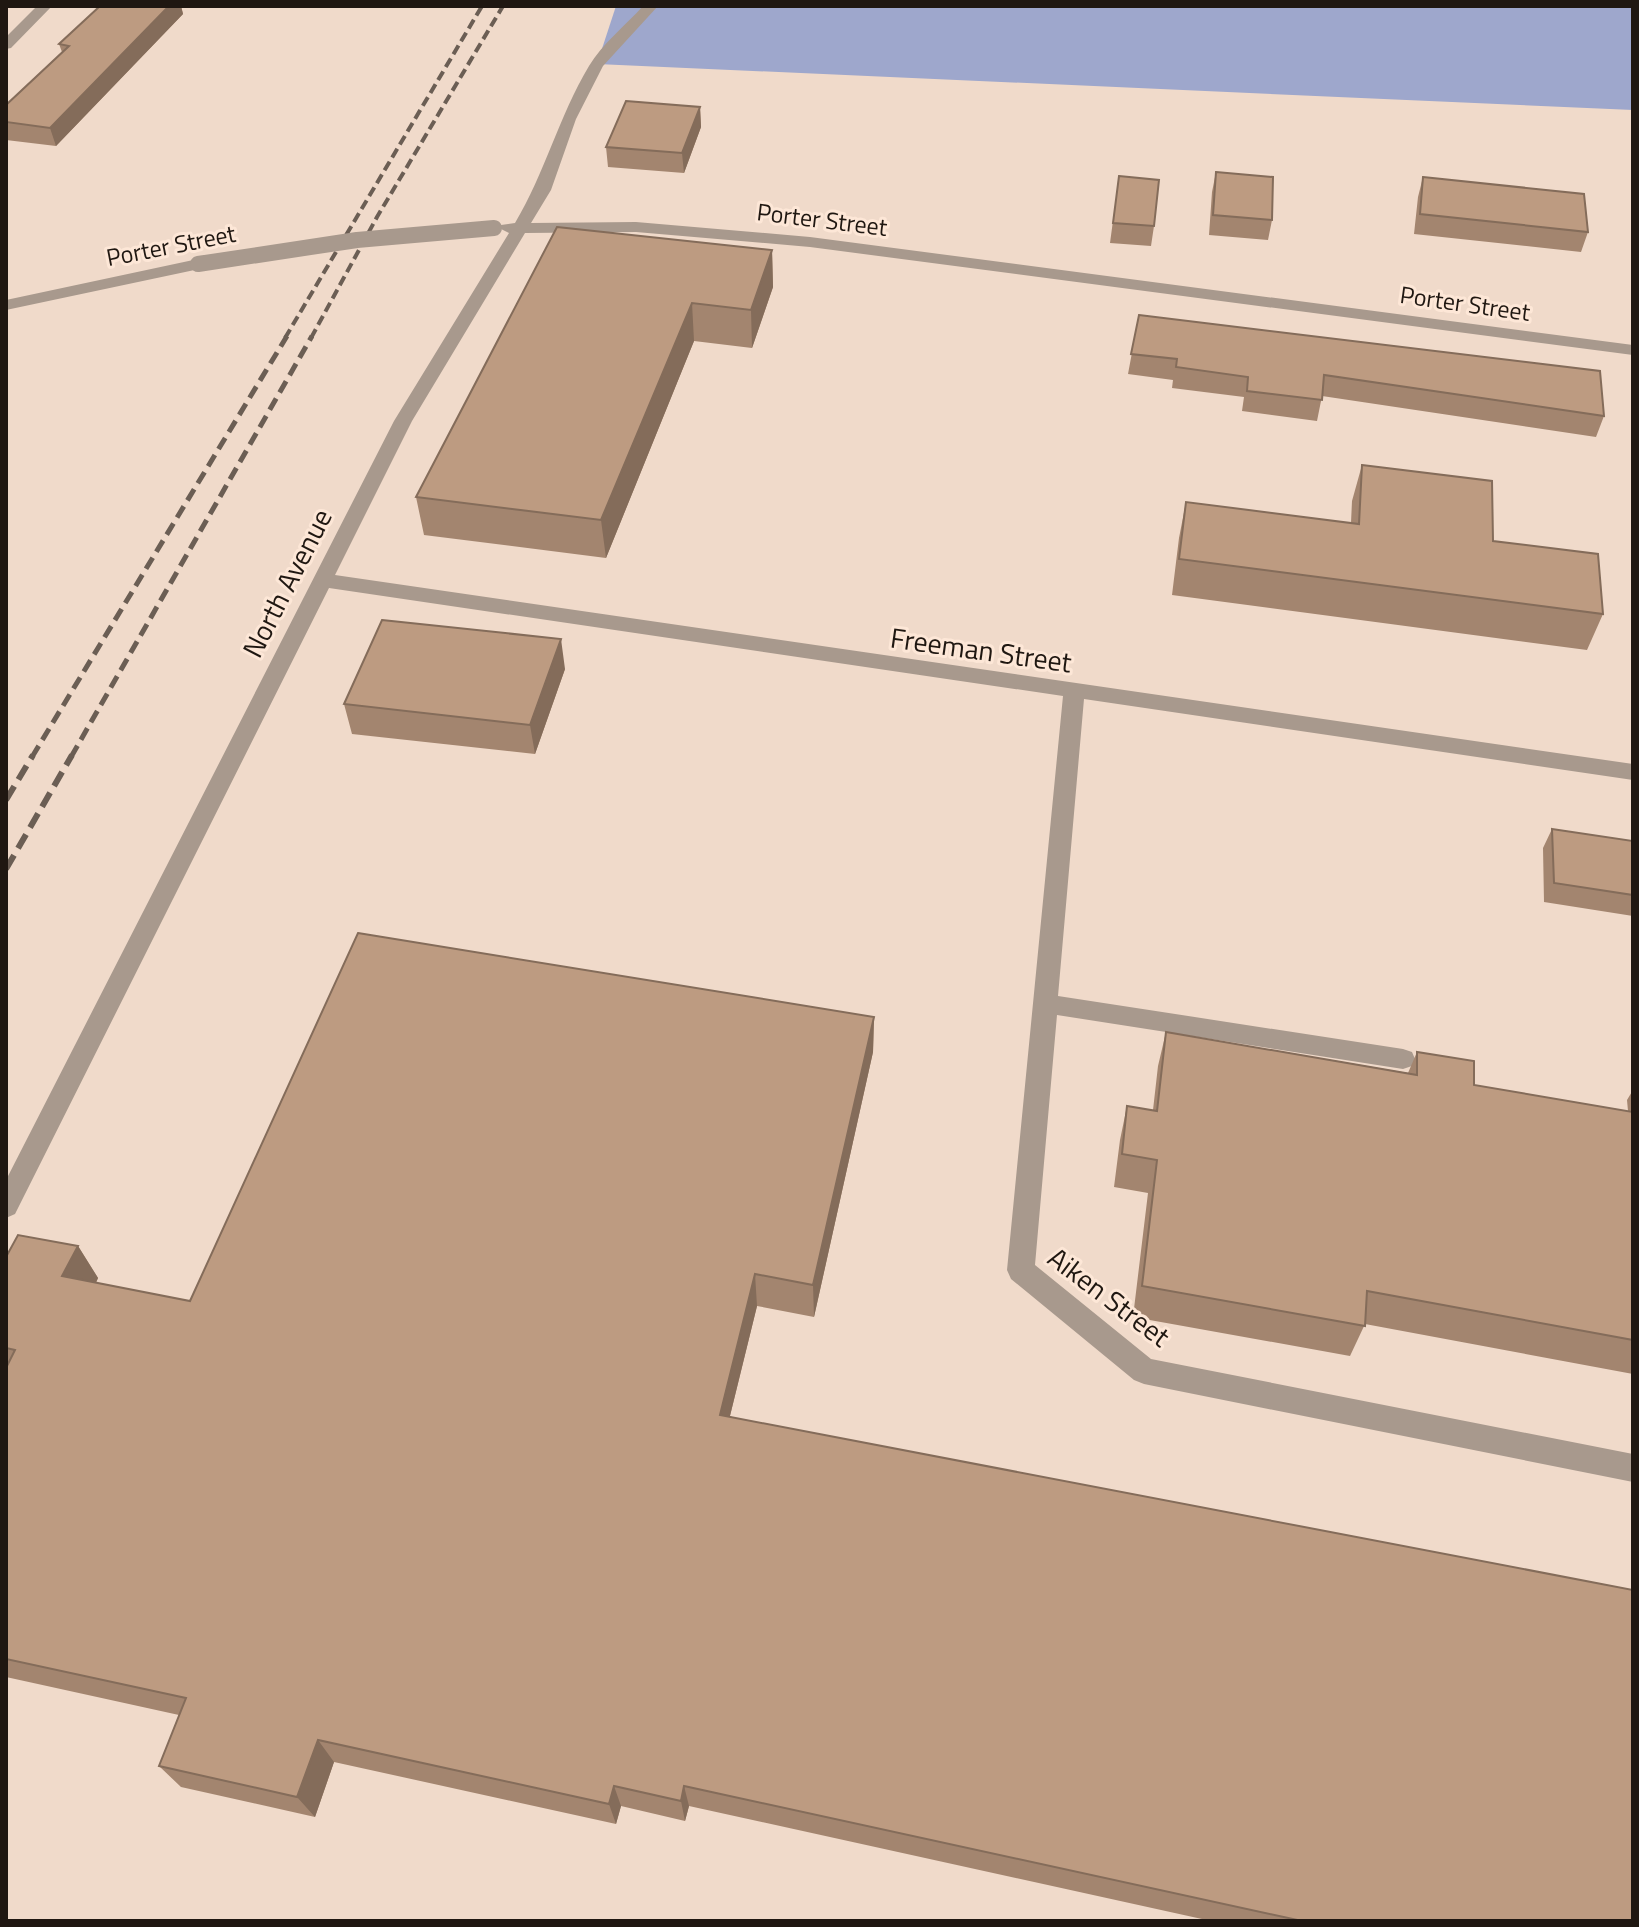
<svg xmlns="http://www.w3.org/2000/svg" width="1639" height="1927" font-family="'Titillium Web',sans-serif">
<style>
.forest{fill:#9ea7cc}
.lines{fill:none;stroke-linecap:round;stroke-linejoin:round}
.minor{fill:#a8998d;fill-rule:evenodd}
.rail-far2{stroke:#6b5e54;stroke-width:4;stroke-dasharray:10 5;stroke-linecap:butt}
.rail-far1{stroke:#6b5e54;stroke-width:5;stroke-dasharray:13 7;stroke-linecap:butt}
.rail{stroke:#6b5e54;stroke-width:6;stroke-dasharray:16 8;stroke-linecap:butt}
.minor-bridge{stroke:#a8998d;stroke-width:16}
.wall{fill:#a3856f}
.shaded-wall{fill:#846c5a}
.building{fill:#bd9b81;stroke:#846c5a;stroke-width:2}
.labels{text-anchor:middle;stroke-width:6;stroke-linejoin:round;paint-order:stroke}
.far-street-label{font-size:24px;fill:#1f1711;stroke:#fde7d7}
.street-label{font-size:28px;fill:#1f1711;stroke:#fde7d7}
</style>
<rect width="100%" height="100%" fill="#f0daca"/>
<!-- forest -->
<path class="forest" d="M616,6h1017v104l-1036,-46z"/>
<g class="lines">
<!-- minor -->
<path class="minor" d="M37,6h15l-41,42 -5,1v-12z
M643,6h15l-55,60 -27,53 -25,71 -20,33 105,-1 174,15 823,108v10l-823,-108 -174,-15 -111,1 -113,188 -77,154 1298,189v16l-549,-81 -26,297 345,53 9,3 3,7 -3,7 -9,3 -346,-54 -22,250 116,94 482,95v28l-489,-98 -10,-4 -123,-101 -4,-9 56,-574 -734,-108 -314,626 -9,4v-38l388,-759 115,-188 -10,-5 2,-3 14,-2c30,-50 44,-107 74,-157 13,-22 37,-41 54,-60z
M198,259l8,5 -2,4 -198,42v-10z"/>
<!-- rail-far2 -->
<path class="rail-far2" d="M285,338l197,-332
M311,338l66,-121 126,-211"/>
<!-- rail-far1 -->
<path class="rail-far1" d="M32,757l255,-421
M71,757l241,-421"/>
<!-- rail -->
<path class="rail" d="M6,800l27,-45
M6,869l66,-114"/>
<!-- minor-bridge -->
<path class="minor-bridge" d="M198,264l159,-24 137,-12"/>
</g>
<!-- wall -->
<path class="wall" d="M100,6h81l2,8 -127,132 -50,-6v-35l56,-53 -3,-8z
M700,107l1,20 -17,46 -76,-6 -2,-20z
M1216,172l56,48 -4,20 -59,-5 3,-43z
M1119,176l35,50 -3,20 -41,-3z
M1423,177l165,55 -7,20 -167,-18 4,-37z
M557,227l215,23 1,37 -21,61 -58,-7 -88,217 -182,-23 -8,-38z
M1139,315l465,101 -8,21 -274,-41 -5,25 -75,-10 2,-14 -72,-9 1,-8 -45,-6z
M1362,465l131,76 110,73 -16,36 -415,-55 7,-57 7,-36 165,21 1,-22z
M565,669l-30,85 -183,-20 -8,-30z
M1552,829l81,12v75l-89,-14 -1,-54z
M874,1017l-1,35 -59,265 -57,-11 -27,110 903,505h-422l-522,-115 -4,15 -64,-15 -5,18 -282,-62 -19,55 -134,-30 -22,-21 20,-51 -173,-38v-420l72,-11 20,32 -2,5 94,18z
M1166,1032l242,41 9,-21 57,33 154,26 -1,-11 6,-10v284l-268,-50 -15,32 -217,-39 15,-124 -34,-6 6,-47 7,-34 26,4 5,-44z"/>
<!-- shaded-wall -->
<path class="shaded-wall" d="M169,6h12l2,8 -127,132 -6,-18z
M700,107l1,20 -17,46 -2,-20z
M772,250l1,37 -21,61 -1,-38z
M692,303l2,38 -88,217 -5,-38z
M561,639l4,30 -30,85 -5,-29z
M874,1017l-1,35 -59,265 -1,-32z
M78,1246l20,32 -15,30 -21,-32z
M755,1274l2,32 -34,138 -3,-29z
M318,1740l16,22 -19,55 -18,-20z
M614,1786l7,20 -5,18 -7,-20z
M684,1786l5,20 -4,15 -4,-20z"/>
<!-- building -->
<path class="building" d="M100,6h69l-119,122 -44,-6v-17l63,-59 -10,-2z
M626,101l74,6 -18,46 -76,-6z
M1216,172l57,5 -1,43 -59,-5z
M1119,176l40,4 -5,46 -41,-3z
M1423,177l161,17 4,38 -168,-18z
M557,227l215,23 -21,60 -59,-7 -91,217 -185,-23z
M1139,315l461,56 4,45 -280,-41 -2,25 -75,-9 1,-14 -72,-10 1,-8 -46,-5z
M1362,465l130,16 1,60 105,13 5,60 -424,-55 7,-57 173,22z
M382,620l179,19 -31,86 -186,-21z
M1552,829l81,12v54l-79,-12z
M358,933l516,84 -61,268 -58,-11 -35,141 913,175v331h-331l-618,-135 -3,15 -67,-15 -5,18 -291,-64 -21,57 -138,-31 27,-68 -180,-39v-291l9,-18 -9,-2v-91l12,-22 60,11 -16,30 128,25z
M1166,1032l251,43v-23l57,9v24l159,27v228l-266,-49 -2,35 -223,-40 15,-126 -35,-6 5,-48 30,5z"/>
<g class="labels">
<!-- far-street labels -->
<g class="far-street-label">
<text transform="translate(822 220) rotate(7)" y="8">Porter Street</text>
<text transform="translate(171 246) rotate(-11)" y="8">Porter Street</text>
<text transform="translate(1465 304) rotate(8)" y="8">Porter Street</text>
</g>
<!-- street labels -->
<g class="street-label">
<text transform="translate(287 583) rotate(-63)" y="10">North Avenue</text>
<text transform="translate(981 650) rotate(8)" y="10">Freeman Street</text>
<text transform="translate(1109 1297) rotate(37)" y="10">Aiken Street</text>
</g>
</g>
<!-- border -->
<rect width="1639" height="1927" fill="none" stroke="#1f1711" stroke-width="16"/>
</svg>
